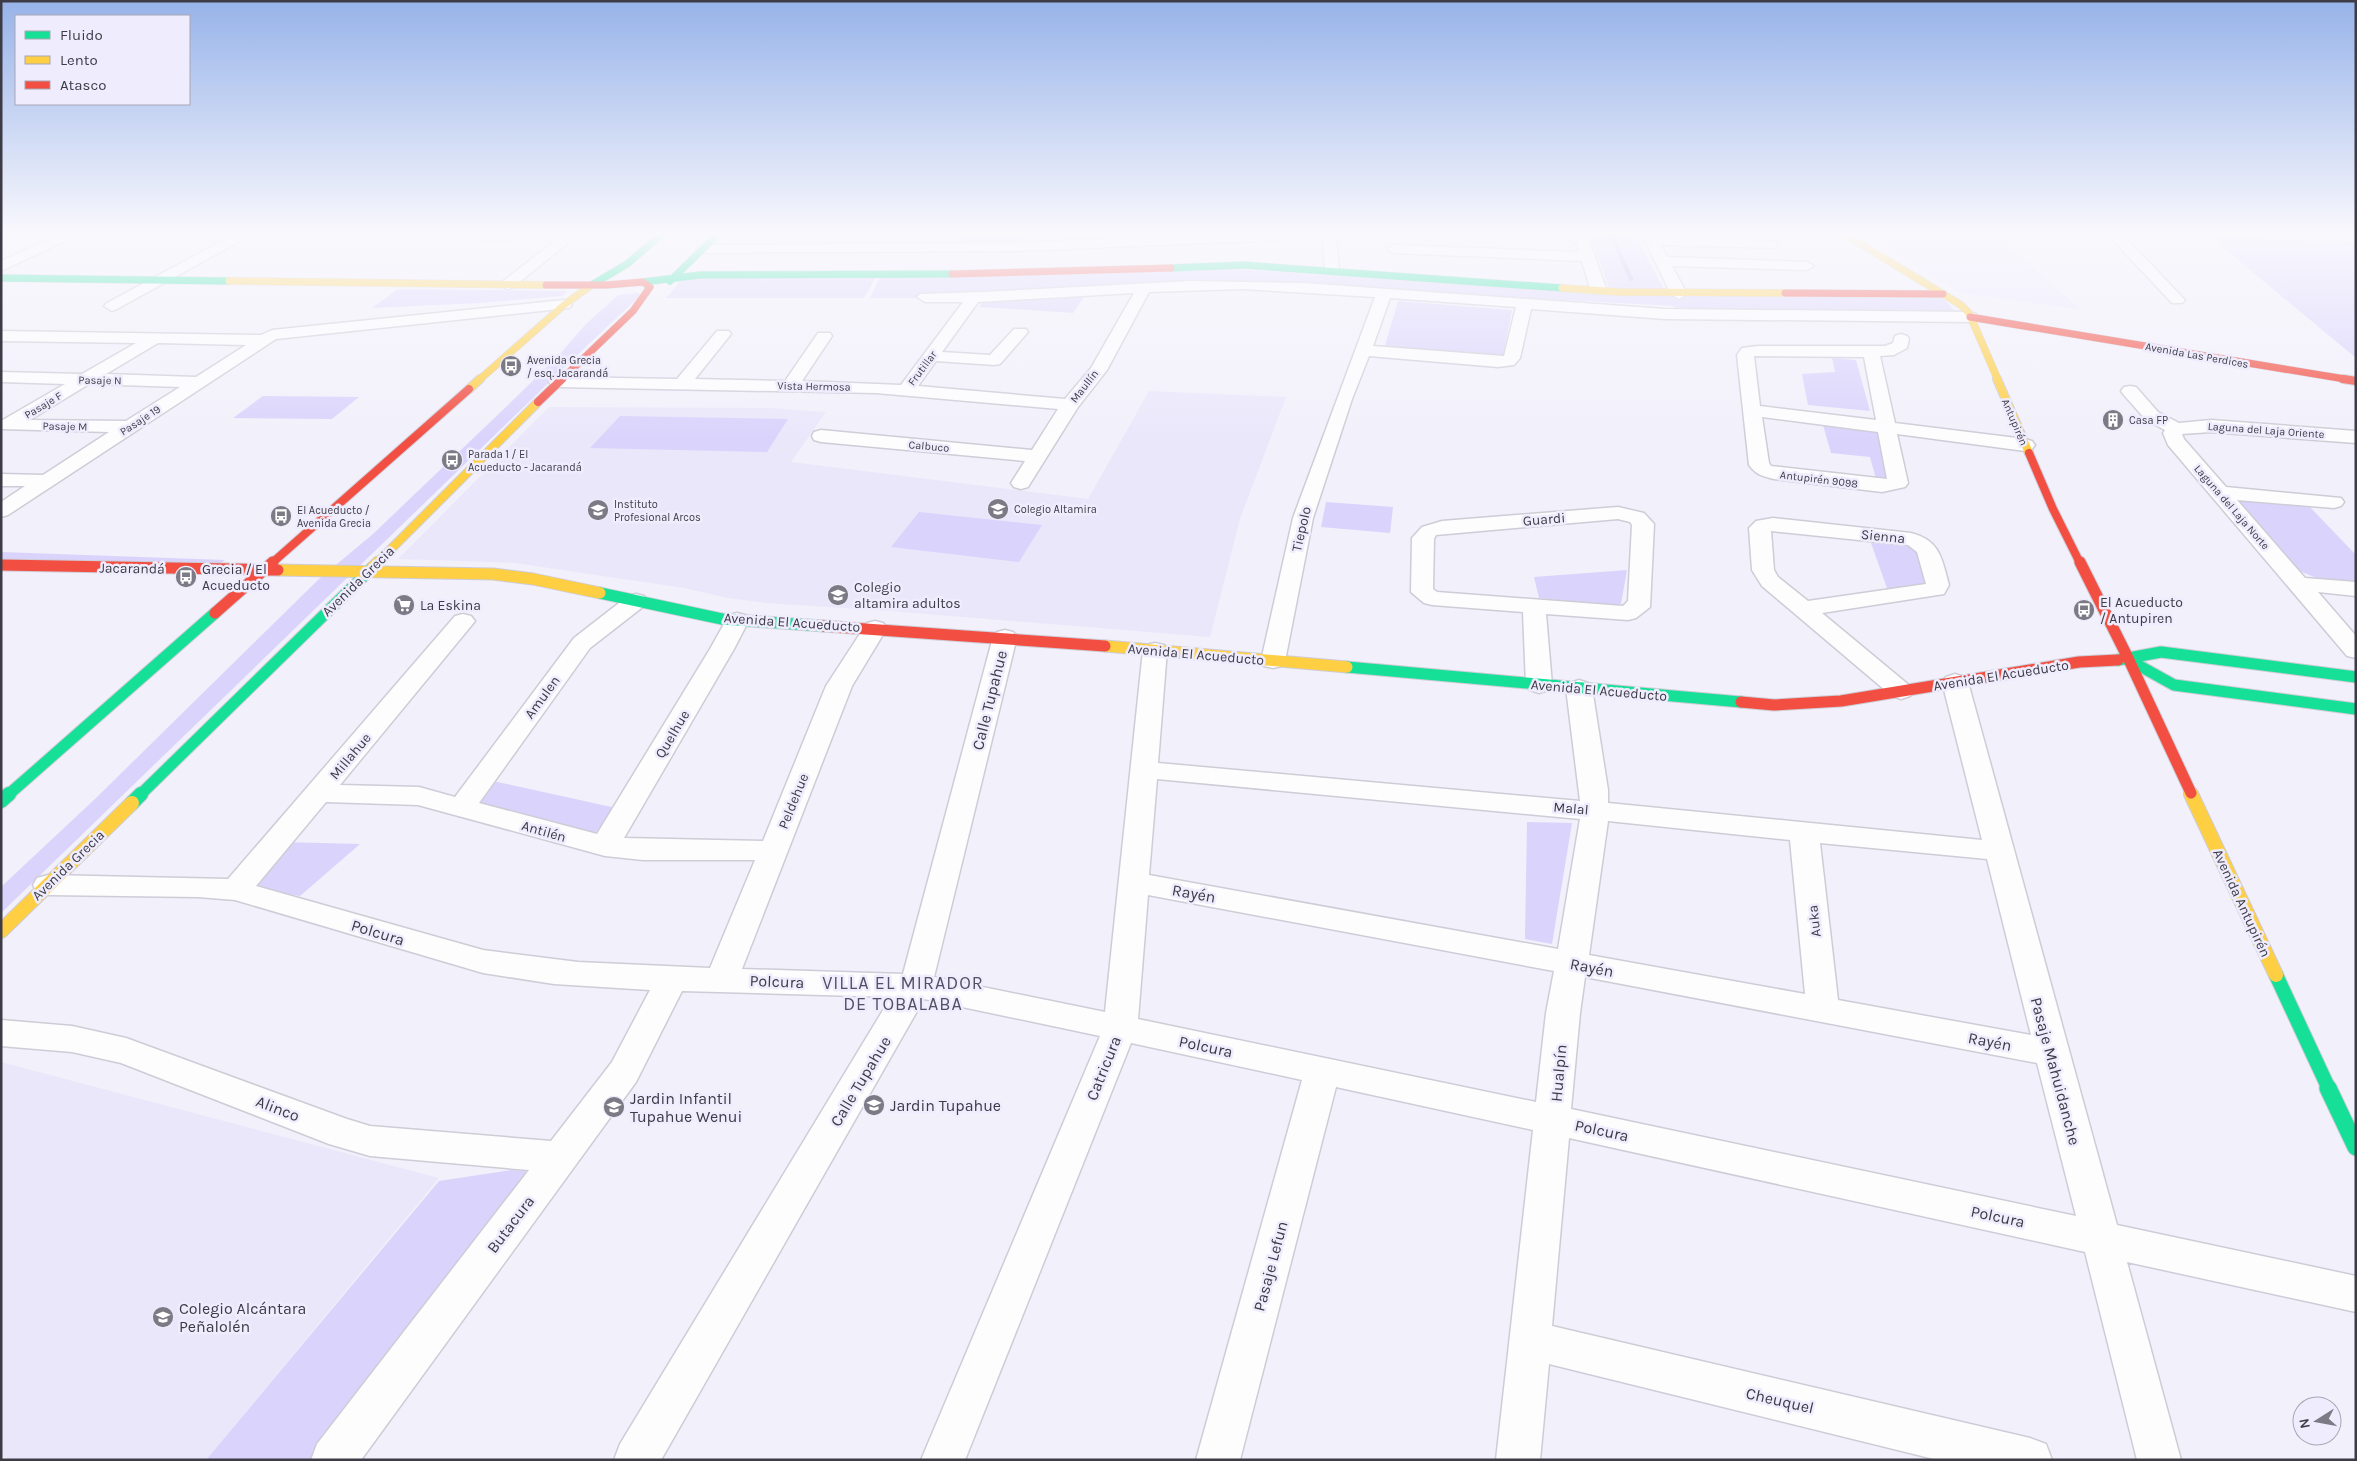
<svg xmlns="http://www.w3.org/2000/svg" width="2357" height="1461" font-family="Karla,sans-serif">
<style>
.built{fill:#eae7fb}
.green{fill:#dad3fc}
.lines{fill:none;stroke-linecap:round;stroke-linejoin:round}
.stream{stroke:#beb2eb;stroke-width:4.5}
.street-casing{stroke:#ceccd6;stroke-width:3}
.fast-far3-casing{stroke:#ceccd6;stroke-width:8}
.fast-far2-casing{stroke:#ceccd6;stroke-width:13}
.fast-far1-casing{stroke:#ceccd6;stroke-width:16}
.fast-casing{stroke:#ceccd6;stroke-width:19}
.slow-far3-casing{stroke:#ceccd6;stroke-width:8}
.slow-far2-casing{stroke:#ceccd6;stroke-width:10}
.slow-far1-casing{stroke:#ceccd6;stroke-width:13}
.slow-casing{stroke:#ceccd6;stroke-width:16}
.jam-far2-casing{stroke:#ceccd6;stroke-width:8}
.jam-far1-casing{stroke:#ceccd6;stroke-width:10}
.jam-casing{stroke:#ceccd6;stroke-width:13}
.street{fill:#fdfdfe;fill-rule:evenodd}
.fast-far3{stroke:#16e098;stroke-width:7}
.fast-far2{stroke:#16e098;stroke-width:11}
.fast-far1{stroke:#16e098;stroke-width:14}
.fast{stroke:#16e098;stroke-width:17}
.slow-far3{stroke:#ffcf43;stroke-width:7}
.slow-far2{stroke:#ffcf43;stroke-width:8}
.slow-far1{stroke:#ffcf43;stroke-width:11}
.slow{stroke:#ffcf43;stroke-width:14}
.jam-far2{stroke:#f24e42;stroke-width:7}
.jam-far1{stroke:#f24e42;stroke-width:8}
.jam{stroke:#f24e42;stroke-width:11}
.labels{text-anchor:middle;stroke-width:5;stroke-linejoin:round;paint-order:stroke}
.far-street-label{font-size:11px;fill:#3d3b46;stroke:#efedfd}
.far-poi-label{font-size:11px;fill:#3d3b46;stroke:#efedfd;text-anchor:start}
.street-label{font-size:14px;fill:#3d3b46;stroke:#efedfd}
.poi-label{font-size:14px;fill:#3d3b46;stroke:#efedfd;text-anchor:start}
.near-street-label{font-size:16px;fill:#3d3b46;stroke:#efedfd}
.near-poi-label{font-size:16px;fill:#3d3b46;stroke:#efedfd;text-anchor:start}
.near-neighbourhood-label{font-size:18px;letter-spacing:1px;fill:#534f66;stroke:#efedfd}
</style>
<rect width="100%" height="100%" fill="#f2f0fa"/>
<!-- built -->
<path class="built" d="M1867,235h129l85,75 -121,-17z
M1149,391l137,6 -46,122 -30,118 -320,-26 -125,-8 -37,-5 -44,-10 -169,-25 -117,-4 151,-152 220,1 57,4 -35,50 297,37z
M1,1062l438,116 -233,282h-193l-12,-4z"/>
<!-- green -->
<path class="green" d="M962,235h60v9l-62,1z
M1064,235h114v4l-117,4z
M1589,235h46l30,56 -55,-1z
M2208,235l148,8v115z
M1205,267l401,27 331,1 12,9 7,9 -279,-3 -4,-4 -456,-25 -221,17h-126l10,-21z
M876,277l-12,21h-198l17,-20z
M398,289l169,2 -5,5 -82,7 -108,5z
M638,293l3,2 -45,42 -595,576v-26l95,-89 223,-219 54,-45 135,-129 52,-51 26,-30 32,-29z
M1084,297l-11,16 -94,-6 3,-4z
M1398,301l114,9 -9,46 -119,-7z
M1832,358l24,2 14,51 -62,-6 -6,-31 33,-2z
M263,396l96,1 -27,22 -99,-1z
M620,416l168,3 -21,33 -177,-4z
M1823,425l55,5 15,47 -17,2 -6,-22 -39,-4z
M2235,497l73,8 48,50v28l-37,-4 -22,-9 -62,-69z
M1326,502l67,5 -3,26 -69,-6z
M919,512l123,13 -23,37 -128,-15z
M1871,543l43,4 13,9 -2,27 -37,8z
M1,552l224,8 -8,6 -216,-7z
M1627,570l-6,34 -17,1 -65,-7 -5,-21z
M493,781l123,27 -24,29 -119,-33z
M1527,822l45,1 -20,121 -27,-5z
M281,842l79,2 -60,52 -56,-9z
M511,1170l13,1 6,4 -221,285h-103l233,-279z"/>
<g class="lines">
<!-- stream -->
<path class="stream" d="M1612,237l19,42"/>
<!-- street casing -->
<g class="street-casing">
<path id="street" d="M59,235h19l-77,36v-10z
M233,235h18l-134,74 -5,2 -8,-5 3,-3z
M425,235h153l-66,53 -5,1 -7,-4 2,-3 53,-41 -123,-2z
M1198,235h112l-7,4 -289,12 -311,2 -7,-4 7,-4 311,-2z
M1322,235h14l3,35 -2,3 -5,1 -7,-4z
M1537,235h50l20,56 -3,3h-10l-3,-3 -9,-30 -188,-8 -7,-4 7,-4 185,7 -4,-11 -31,-2z
M2108,235h15l59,62 3,3 -3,3h-10z
M2306,235h50v7l-43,-3z
M1652,237l119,4 5,1 2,3 -2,3 -115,-3 6,12 140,5 7,4 -7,4 -135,-4 15,28 -8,5 -8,-5 -23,-47 2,-2 -5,-4z
M1191,281l113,2 361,26 305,3 6,2 2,3 -2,3 -6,2 -305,-3 -134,-10 -11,49 -6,7 -16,2 -129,-11 -17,43 -39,119 -28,143 -3,5 -9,2 -9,-2 -3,-5 32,-143 82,-221 -132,-8 -94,3 -42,78 -29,37 -50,80 -7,2 -7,-2 -3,-4 14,-22 -204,-19 -7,-2 -2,-4 2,-4 7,-2 211,20 26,-41 -182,-16 -318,-6 -6,-1 -3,-4 3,-4 6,-1 119,2 40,-48h12l2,3 -36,45 90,2 33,-48h12l2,3 -30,45 99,4 62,-83h-38l-8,-5 3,-3 63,-2zM1134,293l-43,75 -26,31 -147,-13 18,-25 58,4 6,-1 28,-32 -2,-3h-12l-24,26 -48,-3 36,-50zM1390,298l126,9 -12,49 -131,-10z
M564,300l5,2 3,3 -3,3 -293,31 -268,176 -7,2v-15l24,-16h-24v-12l42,1 66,-43 -108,-3v-8l64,-37 -64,-2v-10l81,2 54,-31 -135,-2v-10l260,4 11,-5zM158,343l88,2 -50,32 -90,-3zM89,384l91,3 -54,34 -96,-1z
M1901,334l6,2 2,3 -2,9 -13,7 -14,1 15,67 130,16 7,2 3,4 -3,4 -7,2 -128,-17 11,49 -3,4 -23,5 -108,-13c-11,-3 -18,-4 -25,-14l-12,-110 5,-7 16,-2h127l8,-3 2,-7zM1754,356l110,1 12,63 -116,-14zM1762,417l116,15 9,47 -116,-13 -2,-3z
M2130,386l6,1 22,25 21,11 32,-3 145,11v12l-145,-11 -29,2 2,5 42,48 115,11 3,4 -3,4 -7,2 -97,-8 68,78 51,4v14l-38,-4 38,44v22l-9,-2 -179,-211 -5,-12 2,-3 -19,-10 -22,-25 -3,-4 3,-4z
M1618,507l26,6 10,11 -4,83 -14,11 -8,2 -82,-6 6,71 -4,5 -9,3 -9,-3 -4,-5 -3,-73 -91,-7 -8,-2 -13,-11 1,-54 10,-11 20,-6zM1618,519l12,3 2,3 -4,76 -5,5 -186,-14 -4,-3 1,-50 2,-4z
M1773,518l138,15c29,7 31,26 38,52l-5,9 -122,19 88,73 4,5 -4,5 -9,3 -9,-3 -130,-110 -10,-16 -3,-42 7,-7zM1771,531l137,14 9,7 9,32 -118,17 -30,-24 -4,-7z
M636,594l8,2 3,5 -3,5 -54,42 -111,155 118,31 113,-185 19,-34 8,-2 8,2 4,5 -15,29 -110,189 139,3 63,-155 41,-63 8,-2 8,2 4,5 -35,58 -110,283 161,5 90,-337 4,-5 8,-2 8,2 4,5 -83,340 171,35 38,-362 3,-5 9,-2 9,2 3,5 -9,113 422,38 -14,-113 4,-5 9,-3 9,3 4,5 16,102v13l374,37 -40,-158 4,-5 9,-3 9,3 4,5 149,543 239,51v36l-229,-50 54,198h-44l-52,-208 -516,-114 -17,188 478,112 16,6 6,16h-114l-389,-96 -9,96h-44l37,-330 -197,-43 -96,373h-44l106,-380 -171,-37 -166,417h-44l179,-424 -176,-37 -263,461h-47l6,-16 271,-447 -209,-6 -46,91 -275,378h-50l6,-16 212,-274 -159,-14 -41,-12 -208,-81 -49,-11 -71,-6v-26l71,6 54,12 221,81 23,7 181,15 61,-79 38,-72 -96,-6 -71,-11 -248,-73 -37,-3 -150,-2 -11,-3 -4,-7 4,-7 11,-3 180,4 227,-263 8,-2 8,2 4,5 -4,5 -131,159 79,2 36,10 119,-159 54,-42zM1157,779l423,40 -22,130 -409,-74zM326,802l92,3 187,51 38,4h112l-45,108 -132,-6 -95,-12 -227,-64zM1608,821l182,19 15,154 -216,-39zM1820,843l167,16 44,176 -193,-35zM1148,895l406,76 -8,42 -10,89 -398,-83zM1585,977l452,86 39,153 -505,-107 9,-96z"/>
</g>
<!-- fast-far3 casing -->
<g class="fast-far3-casing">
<path id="fast-far3" d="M1171,268l72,-3 319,23
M1,278l228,3
M670,281l47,-46
M643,282l57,-7 252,-1
M590,286l37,-22 34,-29"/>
</g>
<!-- fast-far2 casing -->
<g class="fast-far2-casing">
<path id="fast-far2" d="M600,593l122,26 101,7
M2118,660l43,-8 195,25
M2129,660l45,25 182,24
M1347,667l394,35
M8,795l207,-182
M140,795l232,-227"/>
</g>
<!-- fast-far1 casing -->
<g class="fast-far1-casing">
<path id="fast-far1" d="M1,801l8,-7
M132,803l9,-9
M2276,975l53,114"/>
</g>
<!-- fast casing -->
<g class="fast-casing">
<path id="fast" d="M2328,1088l28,59"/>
</g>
<!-- slow-far3 casing -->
<g class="slow-far3-casing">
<path id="slow-far3" d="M1846,235l115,70 8,8 29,67
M229,281l317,4
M1562,288l57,4 166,1
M479,380l85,-75 26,-19"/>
</g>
<!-- slow-far2 casing -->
<g class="slow-far2-casing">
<path id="slow-far2" d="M1997,379l32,74
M469,389l11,-10
M377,563l161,-161"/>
</g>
<!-- slow-far1 casing -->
<g class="slow-far1-casing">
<path id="slow-far1" d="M372,568l6,-6
M278,570l215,4 40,5 67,14
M1105,646l242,21
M2191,793l1,2"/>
</g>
<!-- slow casing -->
<g class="slow-casing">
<path id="slow" d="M2191,794l85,181
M1,931l131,-128"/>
</g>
<!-- jam-far2 casing -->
<g class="jam-far2-casing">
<path id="jam-far2" d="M952,274l219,-6
M546,285h60l37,-3 7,5 -17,24 -72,69
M1785,293l158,1
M1970,317l381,63"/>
</g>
<!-- jam-far1 casing -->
<g class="jam-far1-casing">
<path id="jam-far1" d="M2343,379l13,2
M538,402l24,-23
M2029,453l24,56 27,54
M272,563l197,-174"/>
</g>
<!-- jam casing -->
<g class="jam-casing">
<path id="jam" d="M2080,562l49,98 62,133
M1,565l277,5
M215,613l58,-51
M823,626l282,20
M1741,702l33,3 67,-4 238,-39 39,-2"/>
</g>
<!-- street -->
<use href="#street" class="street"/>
<!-- fast-far3 -->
<use href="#fast-far3" class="fast-far3"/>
<!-- fast-far2 -->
<use href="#fast-far2" class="fast-far2"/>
<!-- fast-far1 -->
<use href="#fast-far1" class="fast-far1"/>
<!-- fast -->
<use href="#fast" class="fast"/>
<!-- slow-far3 -->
<use href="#slow-far3" class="slow-far3"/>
<!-- slow-far2 -->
<use href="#slow-far2" class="slow-far2"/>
<!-- slow-far1 -->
<use href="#slow-far1" class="slow-far1"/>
<!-- slow -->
<use href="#slow" class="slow"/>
<!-- jam-far2 -->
<use href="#jam-far2" class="jam-far2"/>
<!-- jam-far1 -->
<use href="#jam-far1" class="jam-far1"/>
<!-- jam -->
<use href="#jam" class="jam"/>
</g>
<!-- sky -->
<linearGradient id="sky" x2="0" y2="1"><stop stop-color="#97b3e9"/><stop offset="0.53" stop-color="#f9f8fd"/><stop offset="1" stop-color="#f9f8fd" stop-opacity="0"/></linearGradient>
<rect width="2357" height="440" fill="url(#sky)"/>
<!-- icons -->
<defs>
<g id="bus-disc" transform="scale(1.125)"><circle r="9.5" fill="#7c7a85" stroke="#efedfd"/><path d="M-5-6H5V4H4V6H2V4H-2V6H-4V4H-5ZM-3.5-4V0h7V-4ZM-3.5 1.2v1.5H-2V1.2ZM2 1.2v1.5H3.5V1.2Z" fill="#fff"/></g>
<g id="building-disc" transform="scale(1.125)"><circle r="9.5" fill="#7c7a85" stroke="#efedfd"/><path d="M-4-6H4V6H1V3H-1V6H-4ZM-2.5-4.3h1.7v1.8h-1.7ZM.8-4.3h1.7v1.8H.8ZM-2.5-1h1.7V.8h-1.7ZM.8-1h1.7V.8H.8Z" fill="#fff"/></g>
<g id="school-disc" transform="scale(1.125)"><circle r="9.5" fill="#7c7a85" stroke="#efedfd"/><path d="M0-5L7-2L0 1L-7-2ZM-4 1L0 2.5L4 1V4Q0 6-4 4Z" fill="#fff"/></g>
<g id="university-disc" transform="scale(1.125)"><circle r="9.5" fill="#7c7a85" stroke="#efedfd"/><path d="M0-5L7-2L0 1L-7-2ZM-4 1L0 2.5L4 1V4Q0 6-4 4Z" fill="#fff"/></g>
<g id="supermarket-disc" transform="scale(1.125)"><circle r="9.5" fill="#7c7a85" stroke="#efedfd"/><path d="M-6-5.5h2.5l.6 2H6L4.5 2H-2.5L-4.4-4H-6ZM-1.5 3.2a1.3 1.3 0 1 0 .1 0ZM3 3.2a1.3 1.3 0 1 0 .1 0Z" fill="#fff"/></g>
</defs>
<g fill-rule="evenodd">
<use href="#bus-disc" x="511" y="366"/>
<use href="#building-disc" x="2113" y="420"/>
<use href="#bus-disc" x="452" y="460"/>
<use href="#school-disc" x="998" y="509"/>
<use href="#university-disc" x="598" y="510"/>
<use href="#bus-disc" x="281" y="516"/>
<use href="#bus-disc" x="186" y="577"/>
<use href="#school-disc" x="838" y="595"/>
<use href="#supermarket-disc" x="404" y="605"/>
<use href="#bus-disc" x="2084" y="610"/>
<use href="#school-disc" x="874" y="1105"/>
<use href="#school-disc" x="614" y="1107"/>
<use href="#school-disc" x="163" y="1317"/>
</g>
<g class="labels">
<!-- far-street labels -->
<g class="far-street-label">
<text transform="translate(2197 355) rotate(10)" y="4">Avenida Las Perdices</text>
<text transform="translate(922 368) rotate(-53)" y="4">Frutillar</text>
<text transform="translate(100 380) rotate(1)" y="4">Pasaje N</text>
<text transform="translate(814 386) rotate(1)" y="4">Vista Hermosa</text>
<text transform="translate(1084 386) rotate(-52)" y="4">Maullín</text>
<text transform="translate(43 405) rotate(-31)" y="4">Pasaje F</text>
<text transform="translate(140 420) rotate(-33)" y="4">Pasaje 19</text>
<text transform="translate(2015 422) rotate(67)" y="4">Antupirén</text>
<text transform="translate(65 426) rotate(1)" y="4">Pasaje M</text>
<text transform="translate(2266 430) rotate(4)" y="4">Laguna del Laja Oriente</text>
<text transform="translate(929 446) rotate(5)" y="4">Calbuco</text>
<text transform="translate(1819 479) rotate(7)" y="4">Antupirén 9098</text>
<text transform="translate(2232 507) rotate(49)" y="4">Laguna del Laja Norte</text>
</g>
<!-- far-poi labels -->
<g class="far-poi-label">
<text x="527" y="364">Avenida Grecia<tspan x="527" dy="13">/ esq. Jacarandá</tspan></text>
<text x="2129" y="424">Casa FP</text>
<text x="468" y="458">Parada 1 / El<tspan x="468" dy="13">Acueducto - Jacarandá</tspan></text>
<text x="614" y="508">Instituto<tspan x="614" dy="13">Profesional Arcos</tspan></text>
<text x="1014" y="513">Colegio Altamira</text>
<text x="297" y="514">El Acueducto /<tspan x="297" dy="13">Avenida Grecia</tspan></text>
</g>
<!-- street labels -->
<g class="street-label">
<text transform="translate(1544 519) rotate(-5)" y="5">Guardi</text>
<text transform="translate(1301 529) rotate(-77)" y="5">Tiepolo</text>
<text transform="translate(1883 536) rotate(6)" y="5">Sienna</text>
<text transform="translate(132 568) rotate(1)" y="5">Jacarandá</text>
<text transform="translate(358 581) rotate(-44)" y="5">Avenida Grecia</text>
<text transform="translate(792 622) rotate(4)" y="5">Avenida El Acueducto</text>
<text transform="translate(1196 654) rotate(5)" y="5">Avenida El Acueducto</text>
<text transform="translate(2001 675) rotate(-9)" y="5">Avenida El Acueducto</text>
<text transform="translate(1599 690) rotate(5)" y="5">Avenida El Acueducto</text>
<text transform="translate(542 697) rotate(-54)" y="5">Amulen</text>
<text transform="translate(672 734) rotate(-59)" y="5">Quelhue</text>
<text transform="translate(350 756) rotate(-50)" y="5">Millahue</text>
<text transform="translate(793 801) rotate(-68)" y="5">Peldehue</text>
<text transform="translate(1571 808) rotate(5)" y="5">Malal</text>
<text transform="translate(544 831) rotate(16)" y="5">Antilén</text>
<text transform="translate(68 865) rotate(-44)" y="5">Avenida Grecia</text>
<text transform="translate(2242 903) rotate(65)" y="5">Avenida Antupirén</text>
<text transform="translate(1814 921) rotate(-96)" y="5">Auka</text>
</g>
<!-- poi labels -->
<g class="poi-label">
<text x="202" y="574">Grecia / El<tspan x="202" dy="16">Acueducto</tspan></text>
<text x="854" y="592">Colegio<tspan x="854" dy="16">altamira adultos</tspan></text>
<text x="2100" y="607">El Acueducto<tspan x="2100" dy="16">/ Antupiren</tspan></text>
<text x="420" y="610">La Eskina</text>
</g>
<!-- near-street labels -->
<g class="near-street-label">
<text transform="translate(989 700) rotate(-76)" y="6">Calle Tupahue</text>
<text transform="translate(1194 893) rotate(10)" y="6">Rayén</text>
<text transform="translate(378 932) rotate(17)" y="6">Polcura</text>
<text transform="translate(1592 967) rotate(11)" y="6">Rayén</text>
<text transform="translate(777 981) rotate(2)" y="6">Polcura</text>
<text transform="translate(1990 1041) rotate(11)" y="6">Rayén</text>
<text transform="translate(1206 1046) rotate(12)" y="6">Polcura</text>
<text transform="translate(1103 1068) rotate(-68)" y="6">Catricura</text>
<text transform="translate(2056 1071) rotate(75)" y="6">Pasaje Mahuidanche</text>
<text transform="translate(1558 1073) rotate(-85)" y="6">Hualpín</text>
<text transform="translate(860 1081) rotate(-59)" y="6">Calle Tupahue</text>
<text transform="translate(278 1108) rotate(21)" y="6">Alinco</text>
<text transform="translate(1602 1130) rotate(12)" y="6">Polcura</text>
<text transform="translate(1998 1216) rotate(12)" y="6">Polcura</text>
<text transform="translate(510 1224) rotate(-53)" y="6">Butacura</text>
<text transform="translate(1270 1266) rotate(-75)" y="6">Pasaje Lefun</text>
<text transform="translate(1780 1400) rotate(13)" y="6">Cheuquel</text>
</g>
<!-- near-poi labels -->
<g class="near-poi-label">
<text x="630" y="1104">Jardin Infantil<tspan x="630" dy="18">Tupahue Wenui</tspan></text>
<text x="890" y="1111">Jardin Tupahue</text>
<text x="179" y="1314">Colegio Alcántara<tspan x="179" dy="18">Peñalolén</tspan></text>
</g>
<!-- near-neighbourhood labels -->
<g class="near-neighbourhood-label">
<text x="903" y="989">VILLA EL MIRADOR<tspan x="903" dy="21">DE TOBALABA</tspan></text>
</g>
</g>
<!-- border -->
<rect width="2357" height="1461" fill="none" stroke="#3d3b46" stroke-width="5"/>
<!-- legend -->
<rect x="15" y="15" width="175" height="90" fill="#efedfd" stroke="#a8a6b4"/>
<rect x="25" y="31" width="25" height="8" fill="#16e098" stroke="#a8a6b4"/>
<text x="60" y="40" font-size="15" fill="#3d3b46">Fluido</text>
<rect x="25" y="56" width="25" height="8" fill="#ffcf43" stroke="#a8a6b4"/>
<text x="60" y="65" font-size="15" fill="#3d3b46">Lento</text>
<rect x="25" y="81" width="25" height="8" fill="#f24e42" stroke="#a8a6b4"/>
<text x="60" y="90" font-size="15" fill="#3d3b46">Atasco</text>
<!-- north arrow -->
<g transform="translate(2317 1421) rotate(259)"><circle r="24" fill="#efedfd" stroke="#a8a6b4"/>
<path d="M0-4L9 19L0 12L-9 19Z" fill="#7c7a85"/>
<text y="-8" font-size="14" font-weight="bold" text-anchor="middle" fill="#3d3b46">N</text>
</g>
</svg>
